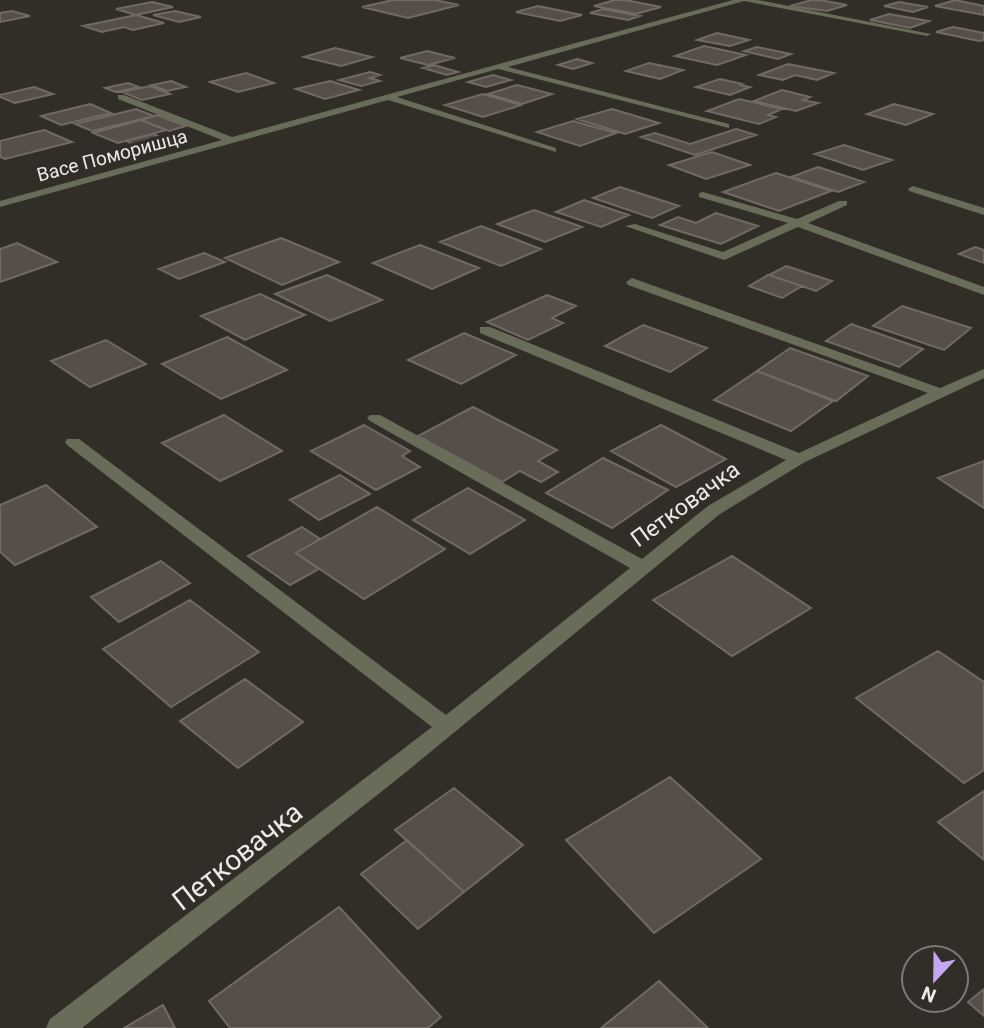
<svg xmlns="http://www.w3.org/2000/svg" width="984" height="1028" font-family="Roboto,sans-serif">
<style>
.building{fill:#554e49;stroke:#716964;stroke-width:2}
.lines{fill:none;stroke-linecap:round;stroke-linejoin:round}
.minor{fill:#686c58;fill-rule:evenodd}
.labels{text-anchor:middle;stroke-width:7;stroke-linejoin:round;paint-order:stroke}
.far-street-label{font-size:19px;fill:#edebe7;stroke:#312e28}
.street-label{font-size:23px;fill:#edebe7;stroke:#312e28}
.near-street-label{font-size:28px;fill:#edebe7;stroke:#312e28}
</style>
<rect width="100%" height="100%" fill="#312e28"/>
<!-- building -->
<path class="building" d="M393,0h42l24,5 -51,13 -46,-11z
M615,0h10l36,7 -25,7 -42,-8z
M812,0h8l27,5 -20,6 -37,-5z
M955,0l29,6v9l-49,-9z
M152,2l21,5 -37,8 -20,-6z
M899,2l29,5 -15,5 -29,-6z
M538,6l44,9 -22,6 -44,-9z
M603,9l37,7 -12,4 -38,-7z
M12,11l18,5 -30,6v-9z
M175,11l26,6 -22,5 -26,-7z
M889,14l40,7 -19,7 -40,-8z
M136,15l28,8 -31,7 -9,-3 -22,5 -19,-6z
M953,27l31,6v7l-5,1 -43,-9z
M717,33l32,7 -19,6 -33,-6z
M704,46l42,9 -29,10 -42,-9z
M757,47l34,7 -13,5 -34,-8z
M335,48l37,9 -31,9 -37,-9z
M427,51l28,7 -27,7 -28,-7z
M577,59l15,4 -19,6 -15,-4z
M649,63l34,7 -23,9 -34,-8z
M788,64l46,9 -17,7 -22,-5 -12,5 -24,-5z
M434,65l24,7 -11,3 -24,-7z
M370,72l10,3 -10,3 10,3 -19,5 -22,-6z
M246,73l28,10 -36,9 -28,-10z
M493,75l18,5 -25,7 -18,-5z
M720,79l22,5 -3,1 11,2 -20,8 -34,-8z
M171,81l15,6 -19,4 -15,-6z
M330,81l29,9 -34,9 -29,-10z
M128,83l11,4 -23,5 -11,-4z
M517,85l35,9 -30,10 -34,-10z
M150,86l20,8 -28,6 -20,-8z
M34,87l19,7 -38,9 -15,-6v-2z
M782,90l28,7 -7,3 15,3 -22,8 -42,-10z
M483,94l38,11 -38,12 -38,-12z
M739,99l43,10 -14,6 8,2 -17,7 -52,-13z
M90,104l21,9 -50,12 -20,-9z
M894,104l39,10 -27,11 -39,-11z
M136,109l18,7 -62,15 -17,-7z
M612,109l47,14 -34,11 -48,-15z
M157,115l29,11 -17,5 -28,-11z
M141,120l25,10 -48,13 -25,-10z
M573,121l43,12 -36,13 -43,-14z
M736,129l20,6 -61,20 -54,-18 14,-4 35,11z
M44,130l28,12 -67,17 -5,-2v-16z
M153,134l11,5 -27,7 -11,-5z
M844,145l48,15 -29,10 -48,-16z
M712,152l38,13 -44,14 -37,-14z
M818,167l46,15 -26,10 -47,-15z
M776,173l55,18 -52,20 -56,-19z
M620,187l59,19 -27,12 -59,-20z
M584,200l45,15 -28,12 -45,-15z
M534,210l48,17 -37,15 -48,-18z
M716,213l42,13 -37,18 -61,-19 18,-8 18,6z
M481,226l60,23 -40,17 -61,-24z
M281,238l58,24 -57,23 -57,-27z
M17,243l40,19 -57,20v-33z
M420,245l59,23 -47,21 -59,-26z
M975,247l9,3v13l-25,-9z
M204,253l21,9 -46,17 -20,-10z
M786,266l46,15 -16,10 -47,-16z
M327,275l55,25 -52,21 -55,-27z
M768,275h1l33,11 -20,12 -33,-12z
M260,294l45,21 -60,25 -44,-24z
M547,295l29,11 -24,12 11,5 -35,17 -41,-18z
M902,306l69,22 -27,22 -71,-24z
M851,324l72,25 -24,18 -73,-26z
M643,325l64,23 -37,24 -65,-26z
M464,333l52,22 -55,29 -53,-24z
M227,337l60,33 -66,29 -59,-35z
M106,340l40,24 -56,23 -39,-26z
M790,348l78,28 -32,25 -79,-30z
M757,371l76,30 -42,30 -77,-31z
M473,407l84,43 -19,11 20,11 -17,10 -21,-11 -18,11 -84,-46z
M224,415l58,36 -62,30 -58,-38z
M364,425l46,26 -8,5 18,11 -44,23 -65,-39z
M661,425l65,34 -50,28 -65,-36z
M603,458l65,32 -56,38 -66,-35z
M984,461v47l-46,-30z
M340,475l30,19 -51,26 -29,-20z
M46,485l51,42 -82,38 -15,-13v-47z
M468,488l57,32 -55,34 -57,-34z
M377,507l68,42 -81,50 -68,-46z
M302,527l18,12 -24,14 23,16 -29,16 -42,-29z
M732,556l79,52 -79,48 -79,-56z
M161,561l29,22 -71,39 -28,-25z
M190,600l69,52 -88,55 -68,-58z
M938,651l46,31v88l-20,13 -108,-85z
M245,679l58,43 -65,46 -58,-47z
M670,777l91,82 -107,74 -88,-93z
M454,788l69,57 -59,47 -69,-62z
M984,791v69l-46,-38z
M407,840l57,52 -46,37 -57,-55z
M339,907l102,110 -13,11h-198l-21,-27z
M659,981l49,47h-107z
M984,989v27l-16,-14z
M163,1005l12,23h-51z"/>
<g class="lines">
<!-- minor -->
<path class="minor" d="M733,0h25l173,34 -4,2 -183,-35 -236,66 221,57v4l-231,-59 -101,28 159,51v4l-168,-52 -388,107v-6l222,-61 -104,-41v-4h6l108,42z
M913,186l71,22v7l-75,-24 -1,-2z
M703,192l94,27 42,-18h8v4l-39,18 176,64v8l-186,-68 -74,33 -99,-34 10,-2 88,28 65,-29 -89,-26v-4z
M632,278l308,110 44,-19v9l-179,84 -85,52 -320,263 -318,251h-36l4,-9 382,-292 -365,-282 -2,-3 2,-3h12l367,276 184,-147 -260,-147 -3,-3 3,-3h10l262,144 66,-53 78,-46 -306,-127v-6h10l309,126 129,-60 -300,-108 -2,-3z"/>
</g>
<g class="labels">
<!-- far-street labels -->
<g class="far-street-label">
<text transform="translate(112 155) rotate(-15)" y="7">Васе Поморишца</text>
</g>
<!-- street labels -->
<g class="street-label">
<text transform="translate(685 504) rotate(-36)" y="8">Петковачка</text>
</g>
<!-- near-street labels -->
<g class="near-street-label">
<text transform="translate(237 856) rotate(-38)" y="10">Петковачка</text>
</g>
</g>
<!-- north arrow -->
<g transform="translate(935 979) rotate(202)"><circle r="33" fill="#312e28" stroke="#7c7a74" stroke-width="2"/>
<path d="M0-5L12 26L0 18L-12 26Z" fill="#c3a7f2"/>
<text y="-10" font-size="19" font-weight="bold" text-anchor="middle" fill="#edebe7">N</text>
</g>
</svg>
